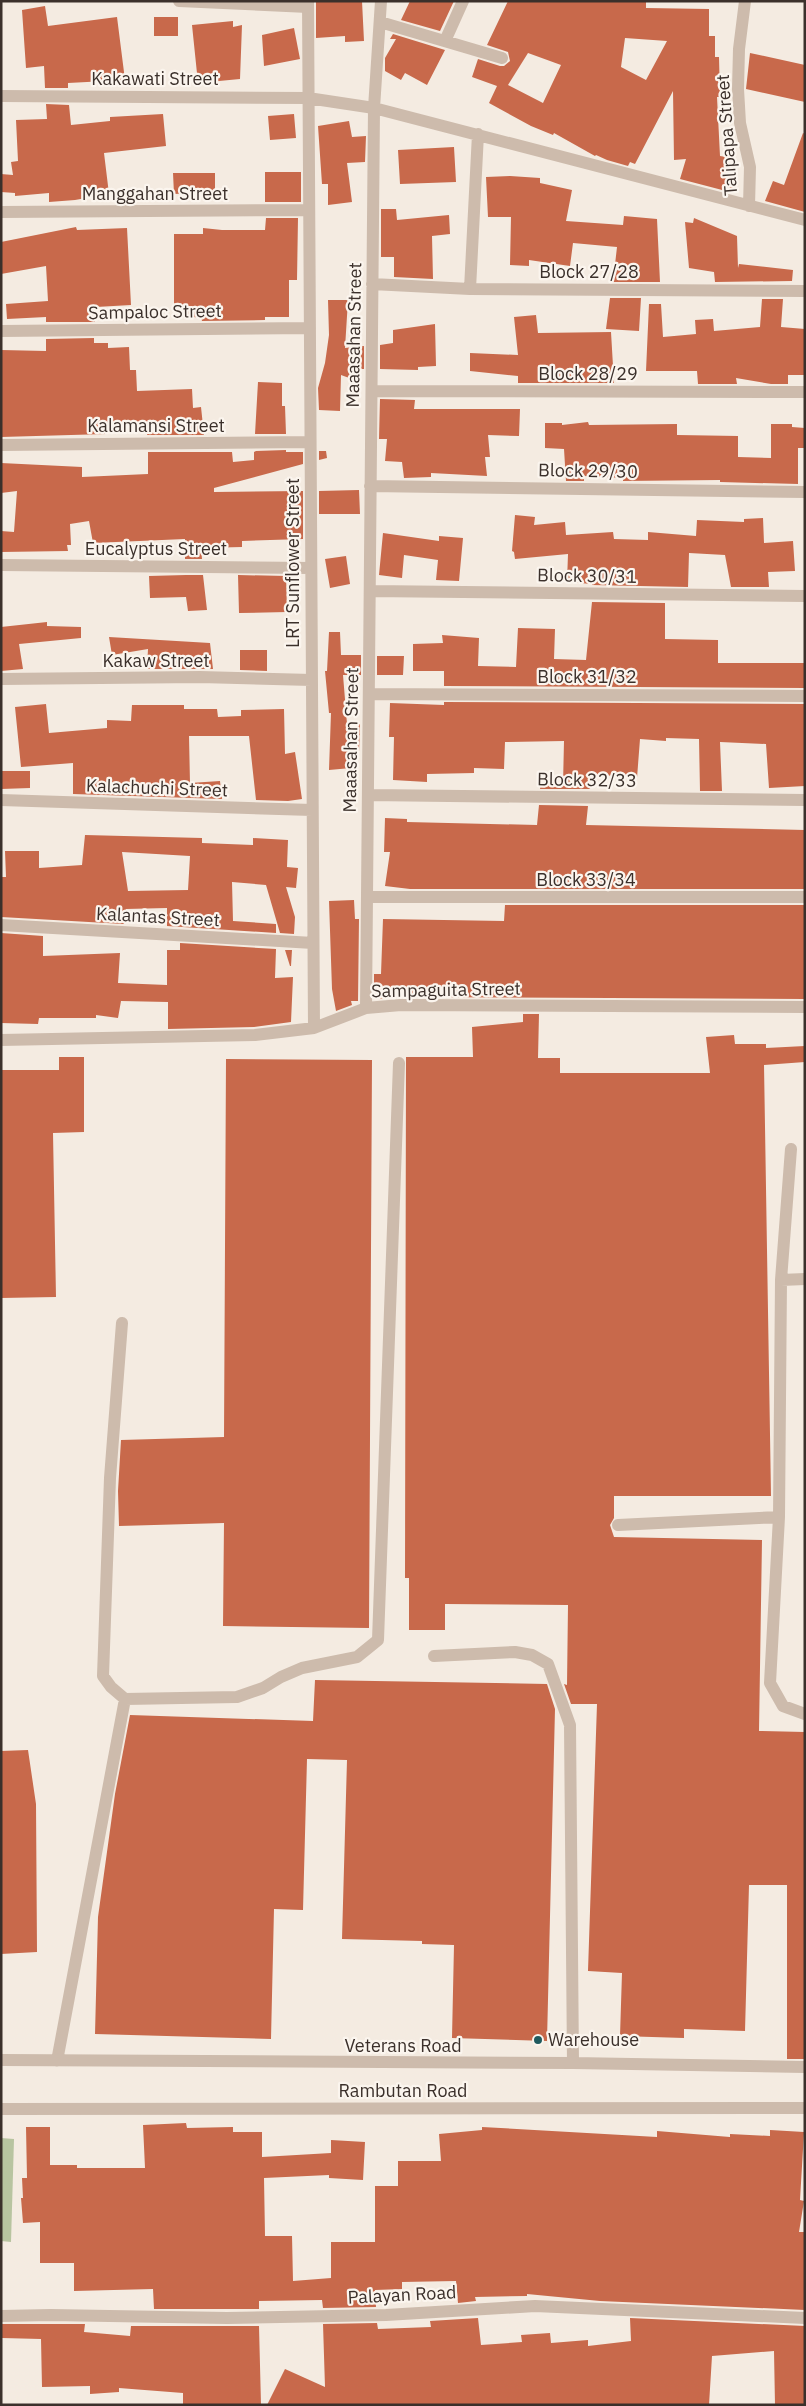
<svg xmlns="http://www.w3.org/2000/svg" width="806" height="2406" font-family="'IBM Plex Sans',sans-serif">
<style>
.green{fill:#b8c4a0}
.building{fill:#c8694b;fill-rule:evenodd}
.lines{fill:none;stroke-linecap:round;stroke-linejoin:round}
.minor{stroke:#cdbbac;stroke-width:12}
.poi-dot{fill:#1f5a5e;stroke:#fbf5ee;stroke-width:2}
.labels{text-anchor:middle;stroke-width:4.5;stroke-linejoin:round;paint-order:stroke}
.street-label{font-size:18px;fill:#3b302b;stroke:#fbf5ee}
.poi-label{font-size:18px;fill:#3b302b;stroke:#fbf5ee;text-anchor:start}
</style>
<rect width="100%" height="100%" fill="#f4ebe1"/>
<!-- green -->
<path class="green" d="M1,2138l13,1 -3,103 -10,-1z"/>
<!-- building -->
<path class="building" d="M316,1h46l2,40 -19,1v-6l-29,2z
M410,1h44l-14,30 -39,-11z
M508,1h138v7l63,1v27h6v21h4l1,40h-3l3,59 6,1 2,14h8v20h-10l-46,-12 6,-20 -12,1 -1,-69 -38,73 -5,-2 -2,4 -21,-6 -11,-5 -1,1 -41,-23 -1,2 -22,-9 -42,-23 8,-17 -25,-9 6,-18 22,7h4l6,-5 -2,-9 -21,-7zM625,38l42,3 -21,39 -25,-13zM528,53l33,12 -18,38 -35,-18z
M45,6l3,20 69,-9 8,63 -57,3v5h-23l-1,-22 -18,2 -4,-58z
M154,17h24v19h-24z
M233,21v6l9,-2 -2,54 -42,4 -6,-58z
M294,28l6,31 -36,7 -2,-31z
M393,34l52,16 -18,35 -22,-12 -4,7 -16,-9v-13l11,-19h-6z
M750,53l55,12v37l-59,-13z
M46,104l23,1 2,20 39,-4v-4l53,-3 3,32 -62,7 5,41 -34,6 -26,2v-9l-34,3v-3l-14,-1v-18l12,1 -2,-13 7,-1 -2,-41 31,-1z
M294,114l2,24 -26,2 -2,-24z
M349,121l3,16 14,-1 -1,26 -18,1 5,39 -24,3v-21h-6l-4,-58z
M803,133l2,1v78l-40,-11 8,-20 11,4z
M454,147l2,35 -56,2 -2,-34z
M265,172h36v30h-36z
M173,173h42v19l-41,2z
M510,176l30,2v5l32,7 -6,31 57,4 1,-9 33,3 3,63h-47l4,-35 -44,-4 -3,23 -41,-6v6l-19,-1 1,-48h-23l-2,-40z
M381,209h15l1,11 52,-5 1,19 -18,2 1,43 -39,-2v-20h-13z
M266,218h32l-1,62h-8v37h-24v3l-63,1 -1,-4 -27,1v-84h29v-6l19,2h43z
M694,218l43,18 1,32 1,-4 54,6 -1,11 -77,1 -1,-10 -25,-4 -4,-46 8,1z
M76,227l1,3 50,-2 4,77 -35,2 -1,15h-49v-5l-39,2 -1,-15 42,-3 -2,-35 -45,8v-32z
M610,298h31l-2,33 -33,-2z
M762,299h21l-2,28 24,2v46h-17v9h-17l-35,-6 1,6h-39l-1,-13h-51l3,-67h12l2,33 33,-3 -1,-14 18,-1 1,12 46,-4z
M328,300h20l-3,48 19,-2v23h-11l-1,10 -11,-4 -1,36 -21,-1 -1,-22 7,-25 4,-28z
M536,315l2,18 73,-1 3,51h-96v-7l-48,-5v-18l48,2 -4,-38z
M435,324l1,42 -18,1v3l-38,-1v-24l13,-2v-13z
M94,338v5h14v5l21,-1 1,23h6l1,21 55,-2 1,19 8,-1 3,28h-57v-11l-41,2v8l-105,3v-87l45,1v-12z
M258,382l24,1v23h3l1,28h-31z
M380,399l35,1 -1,9h106l-1,27 -31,-1 2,22h-5l2,19 -56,-3v4l-27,1 -2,-16 -17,-1 2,-22h-8z
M588,422l1,3 88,-1v11l61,1v21l33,1v-34h21v3l13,1v20h-7v36l-78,-2v-2l-97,1v-3l-39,-2v5h-18l-2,-32 -19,-1v-25h17v2z
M286,450v2h17v12l-89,24v4l89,-1v48l-61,2v6l-41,1 1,11h-17v-20l-92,4 -4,-22 -19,3 1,21h-4l1,6 -67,1v-21l13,1 3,-41 -16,2v-30l81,4v10l66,-3v-22h84l1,10 21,-2v-8l2,-1z
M319,451h7l1,7 -8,2z
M359,490l1,24h-41v-23z
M515,515l20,2 -1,8 31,-3 1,13 47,-3 1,7 34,1v-8l48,4 1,-16 47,2v-3l19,-1 1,25 29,-2 2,30 -27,1 1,15h-38l-6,-32 -36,-2 -1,34 -96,-2v-1l-25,-2 1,-28 -53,5 -1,-7 -2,-1z
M383,533l56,8v-5l24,2 -4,43 -23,-1 2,-20 -34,-5 -2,23 -23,-3z
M346,556l4,28 -20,4 -5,-29z
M186,575h17l4,35 -19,1 -2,-14 -36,1 -1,-22z
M238,575l48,1 1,36 -48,1z
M592,602l73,1v36l53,1v23h87v25l-361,-2v-15h-31v-27l30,-1 -1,-8 37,3 -1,28 38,1 2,-39 37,1 -1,30 32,1z
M47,622v4l34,1v11l-62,6 4,25 -22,2v-44z
M329,632h11l1,23h20v20h-18l4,49h13l-1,28 -9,-1 1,17 -22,2 2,-57h-2l-4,-42h2z
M109,637l101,6 3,26h-66l1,-20 -36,6z
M240,650h27v21l-27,-1z
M377,656h27l-1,19h-26z
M444,702l361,2v82l-36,2 -3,-44 -46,-2 2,49h-22l-1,-52 -33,-1v3l-26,-2 -3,39 -45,-4 -2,15h-50l1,-6 22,2 1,-44 -59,1 -1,27 -30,-1v5l-47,1v8l-34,-2 1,-43h-5l1,-34 54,2z
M46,704l3,29 58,-5v-8l24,1 1,-16h52v4h33l1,8 23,-1v-6l43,-1 1,45 10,-2 7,47 -14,2 -32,-1 -7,-64h-60l1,47 30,-2 2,18 -149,-5v-31l-52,4 -6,-60z
M1,771h29v17l-29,1z
M539,805l49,1 -2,19 219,5v59h-395l-25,-3 5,-34h-6l1,-34 22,1v3l130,3z
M85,835l117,3v5l51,2v-7l35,2 -1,27 11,1 -2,20 -10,-1 9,30 -1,17 -14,-1 -14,-48 -34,-3 1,39 43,3v9l-109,-7v-18l-41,1 -2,15 -123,-7v-40h5l-1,-26h34v17l43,-3zM122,852l68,4 -2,34 -60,1z
M354,900l1,19h4l-1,82h-7l1,4 -16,6 -4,-22 -3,-88z
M505,905h300v94l-404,-2 -27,2v-25h7l2,-55 121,2z
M1,933l42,3v20l77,-3 -2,30 49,2v-35h13v-7l96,6 -1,29 18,-1 -2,45 -37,5 -86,2v-27l-47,-1 -3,17 -22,-3v3h-57l-1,6 -37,-1z
M285,950h7l-1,16h-1z
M523,1014h16l-1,44h22v15h150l-4,-36 28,-2 1,9h31v4l39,-2v16l-41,3 7,431h-157v22l-4,7 4,12 148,3 -3,191 46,1v327h-18v-174h-38l-4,146 -61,-2v9l-64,-2 2,-63 -34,-2 9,-267h-26l-7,-20 3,1 1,-80 -123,-1v26h-36v-52h-4l1,-521h67l-1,-30 51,-5z
M59,1057h25v75l-31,1 3,164 -55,1v-228h58z
M226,1059l146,1 -3,568 -146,-2 1,-103 -105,3 -1,-35 3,-51 103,-3z
M315,1680l232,4 8,25 -8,332 -95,-3 2,-93 -32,-1v-3l-80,-2 5,-179 -40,-1 -4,151 -29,-1 -3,130 -176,-5 3,-117 17,-123 15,-79 183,6z
M28,1750l8,54 1,148 -36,2v-203z
M186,2123l1,5 46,-1v5h29v25l69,-4v-13l34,2 -2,38 -34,-2v-3l-65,3 1,58h27l1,45 38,-3v-36h44v-56h23v-25h43l-2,-27 43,-4v-3l175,10v-6l73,6v-3l40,2v-6l34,2 -4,68 4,1 -5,31h6v78l-205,-9 -73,-7v2l-52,1 1,4 -18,2 -2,-22 -54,1v7l-27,1 1,17 -53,1 -1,-8 -63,1v8h-105l-1,-20 -79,2v-28h-34v-41l-17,1 -2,-25h2l-1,-20h5l-1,-51h24v38h27v3h68l-2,-43z
M478,2318l3,27 41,-3 -1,-7 29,-2 1,10 37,-3v6l43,-5 -1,-23 175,8v79h-30l-1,-54 -62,5 -3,49h-442l18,-36 40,18 -2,-63 54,-1 1,6 53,-2 -1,-6z
M2,2324h83l-1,8 46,4 1,-10h128l2,79h-78v-12l-64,-5v4l-29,2v-8l-48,1 -1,-48 -39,-1z"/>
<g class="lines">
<!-- minor -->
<path class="minor" d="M179,1l129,6
M308,1l6,1027
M745,1l-6,48 -1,40 2,34 10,44 -1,39
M380,22l122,36
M445,41l18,-40
M1,96l307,2 66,10 431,112
M1,212l308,-2
M372,284l98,5 335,2
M470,289l8,-155
M1,331l309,-3
M372,391l433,1
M1,445l309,-3
M370,486l435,6
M1,565l310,3
M370,591l435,5
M1,679l199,-2 112,3
M369,694l436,2
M368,795l437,5
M1,800l311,10
M367,897h438
M1,925l312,18
M366,1008l8,-900 7,-107
M1,1040l254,-5 59,-7 52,-20 35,-3 404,2
M791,1149l-10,131 -2,237 -9,166 13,23 22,8
M781,1280l24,-1
M618,1525l161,-8
M434,1656l81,-4 17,3 16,9 22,61 3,338
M125,1699l112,-2 26,-9 18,-11 21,-9 55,-11 21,-17 21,-577
M1,2060l572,3 232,4
M57,2061l68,-362 -14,-12 -8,-11 7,-198 12,-155
M1,2109l804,-1
M1,2316l50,-1 176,3 159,-3 149,-9 270,12"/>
</g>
<!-- markers -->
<circle class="poi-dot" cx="538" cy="2040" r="5"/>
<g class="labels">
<!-- street labels -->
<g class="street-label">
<text x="155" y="85">Kakawati Street</text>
<text transform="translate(727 135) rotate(-94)" y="6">Talipapa Street</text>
<text x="155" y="200">Manggahan Street</text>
<text x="589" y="278">Block 27/28</text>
<text transform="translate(155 312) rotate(-1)" y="6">Sampaloc Street</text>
<text transform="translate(354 335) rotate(-89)" y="6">Maaasahan Street</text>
<text x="588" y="380">Block 28/29</text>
<text x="156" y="432">Kalamansi Street</text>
<text transform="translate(588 471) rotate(1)" y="6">Block 29/30</text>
<text x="156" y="555">Eucalyptus Street</text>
<text transform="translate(293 563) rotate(-90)" y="6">LRT Sunflower Street</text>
<text transform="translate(587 576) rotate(1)" y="6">Block 30/31</text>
<text x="156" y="667">Kakaw Street</text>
<text x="587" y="683">Block 31/32</text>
<text transform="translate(351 740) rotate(-89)" y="6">Maaasahan Street</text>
<text transform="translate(587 780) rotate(1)" y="6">Block 32/33</text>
<text transform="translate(157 788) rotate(2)" y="6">Kalachuchi Street</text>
<text x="586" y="886">Block 33/34</text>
<text transform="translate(158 917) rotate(3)" y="6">Kalantas Street</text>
<text transform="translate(446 990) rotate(-1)" y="6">Sampaguita Street</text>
<text x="403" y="2052">Veterans Road</text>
<text x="403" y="2097">Rambutan Road</text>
<text transform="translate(402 2295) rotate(-3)" y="6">Palayan Road</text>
</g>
<!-- poi labels -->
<g class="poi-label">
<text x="548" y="2046">Warehouse</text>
</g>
</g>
<!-- border -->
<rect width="806" height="2406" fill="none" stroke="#3b302b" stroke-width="5"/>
</svg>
